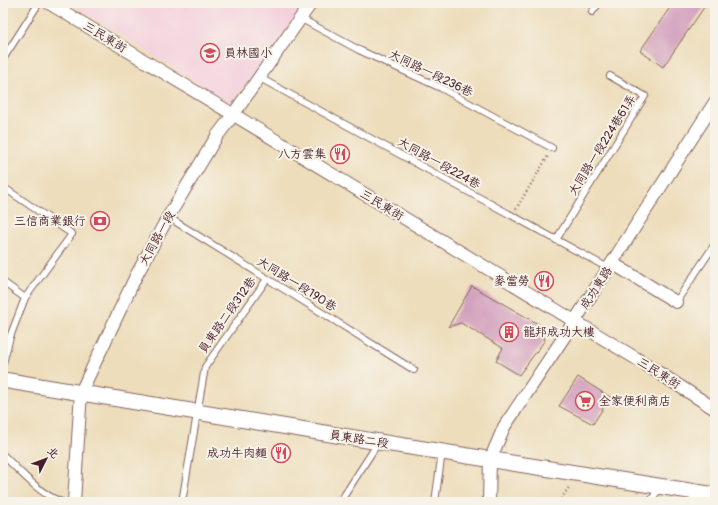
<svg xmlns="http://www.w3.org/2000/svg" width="718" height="505" font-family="Pangolin,'LXGW WenKai TC',sans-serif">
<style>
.built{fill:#f4cfdd}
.building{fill:#d3a1be}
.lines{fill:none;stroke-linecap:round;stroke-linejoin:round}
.service-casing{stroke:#83625d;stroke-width:8}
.minor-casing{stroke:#83625d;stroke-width:14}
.tertiary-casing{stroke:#83625d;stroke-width:17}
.path{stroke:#83625d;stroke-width:2.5;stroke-dasharray:1 3;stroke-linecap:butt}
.service{stroke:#fff;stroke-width:6}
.minor{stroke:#fff;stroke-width:12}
.tertiary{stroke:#fff;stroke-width:15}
.labels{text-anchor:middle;stroke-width:4;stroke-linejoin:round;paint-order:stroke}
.street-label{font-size:12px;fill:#4a1f2b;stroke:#f7f3e8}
.poi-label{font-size:12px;fill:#4a1f2b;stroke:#f7f3e8;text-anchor:end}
</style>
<rect width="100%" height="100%" fill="#f7f3e8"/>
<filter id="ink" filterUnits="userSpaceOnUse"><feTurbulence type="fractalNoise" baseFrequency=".025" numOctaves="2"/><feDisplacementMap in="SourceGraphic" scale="8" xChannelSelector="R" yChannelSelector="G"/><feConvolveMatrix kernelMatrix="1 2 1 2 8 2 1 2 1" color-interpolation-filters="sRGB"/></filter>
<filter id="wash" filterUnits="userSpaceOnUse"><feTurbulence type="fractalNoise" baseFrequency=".012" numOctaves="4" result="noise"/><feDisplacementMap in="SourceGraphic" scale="16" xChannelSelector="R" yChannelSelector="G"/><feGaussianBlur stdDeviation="0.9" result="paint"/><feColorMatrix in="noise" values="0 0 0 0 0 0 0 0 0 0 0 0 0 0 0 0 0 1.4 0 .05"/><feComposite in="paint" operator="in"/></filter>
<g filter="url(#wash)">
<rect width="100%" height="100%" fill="#edddbb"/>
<!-- built -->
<path class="built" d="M70,3h236l-75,101z"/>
<g id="blocks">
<!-- building -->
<path class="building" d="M673,3h34l-44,64 -23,-16z
M472,286l68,39 5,15 -26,35 -23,-14 7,-13 -42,-25 -13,4z
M578,377l32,20 -17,27 -34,-18z"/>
</g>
</g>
<g filter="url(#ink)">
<use href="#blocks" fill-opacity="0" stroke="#83625d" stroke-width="1"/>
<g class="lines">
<!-- service casing -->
<g class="service-casing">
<path id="service" d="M592,12l7,-9
M300,18l59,32 82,38 111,60
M3,59l36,-56
M260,78l348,190
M3,187l69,47 -47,64 -15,39 -7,26
M168,217l246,153
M556,240l89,-144 -35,-20
M3,282l22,16
M676,302l39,-58
M3,455c16,15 37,40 59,47
M182,502l23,-135 62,-88
M340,502l38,-59
M435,502l7,-50
M650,502l10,-15"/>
</g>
<!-- minor casing -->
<g class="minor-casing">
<path id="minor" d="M49,3l593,359 73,47
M612,263l64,39
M74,502l7,-110 55,-116 32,-59 49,-81 16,-21 78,-112
M489,502l1,-42 14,-33 70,-105 141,-220"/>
</g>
<!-- tertiary casing -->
<g class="tertiary-casing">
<path id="tertiary" d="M3,380l376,62 336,53"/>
</g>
<!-- path -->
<path class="path" d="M516,209l32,-53
M559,502l11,-16"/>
<!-- service -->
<use href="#service" class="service"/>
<!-- minor -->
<use href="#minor" class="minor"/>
<!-- tertiary -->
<use href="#tertiary" class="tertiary"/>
</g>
</g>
<!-- icons -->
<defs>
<g id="school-ring" transform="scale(1)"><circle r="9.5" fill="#f7f3e8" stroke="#d1495b" stroke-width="1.5"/><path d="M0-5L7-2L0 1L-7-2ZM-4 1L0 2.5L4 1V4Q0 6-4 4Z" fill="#d1495b"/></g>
<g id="restaurant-ring" transform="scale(1)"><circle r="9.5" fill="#f7f3e8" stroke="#d1495b" stroke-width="1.5"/><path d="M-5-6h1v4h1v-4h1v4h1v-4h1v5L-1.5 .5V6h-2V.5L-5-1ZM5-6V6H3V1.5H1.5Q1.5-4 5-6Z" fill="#d1495b"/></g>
<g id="bank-ring" transform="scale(1)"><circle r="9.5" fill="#f7f3e8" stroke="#d1495b" stroke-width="1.5"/><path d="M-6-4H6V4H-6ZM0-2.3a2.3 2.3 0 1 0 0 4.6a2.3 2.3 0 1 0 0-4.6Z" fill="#d1495b"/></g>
<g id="building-ring" transform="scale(1)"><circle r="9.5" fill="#f7f3e8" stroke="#d1495b" stroke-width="1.5"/><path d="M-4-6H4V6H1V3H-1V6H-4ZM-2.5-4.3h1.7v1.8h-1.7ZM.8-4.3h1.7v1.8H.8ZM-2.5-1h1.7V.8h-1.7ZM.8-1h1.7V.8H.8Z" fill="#d1495b"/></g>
<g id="supermarket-ring" transform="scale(1)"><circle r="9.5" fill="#f7f3e8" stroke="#d1495b" stroke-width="1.5"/><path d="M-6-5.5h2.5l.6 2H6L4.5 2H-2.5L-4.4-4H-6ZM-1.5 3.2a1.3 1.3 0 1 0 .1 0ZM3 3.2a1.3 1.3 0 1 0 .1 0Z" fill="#d1495b"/></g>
</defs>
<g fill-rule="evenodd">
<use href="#school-ring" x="210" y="53"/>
<use href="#restaurant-ring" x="340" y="154"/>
<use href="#bank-ring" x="100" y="221"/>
<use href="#restaurant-ring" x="544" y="281"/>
<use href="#building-ring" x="509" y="332"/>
<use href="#supermarket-ring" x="585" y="401"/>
<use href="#restaurant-ring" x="281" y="453"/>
</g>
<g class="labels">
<!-- street labels -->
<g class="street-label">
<text transform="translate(105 37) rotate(31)" y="4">三民東街</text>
<text transform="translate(431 73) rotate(26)" y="4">大同路一段236巷</text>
<text transform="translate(602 145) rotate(-58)" y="4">大同路一段224巷61弄</text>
<text transform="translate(439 163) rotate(29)" y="4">大同路一段224巷</text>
<text transform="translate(382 205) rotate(31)" y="4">三民東街</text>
<text transform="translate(157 238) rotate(-61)" y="4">大同路一段</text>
<text transform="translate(297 284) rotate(32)" y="4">大同路一段190巷</text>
<text transform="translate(596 288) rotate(-57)" y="4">成功東路</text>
<text transform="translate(227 315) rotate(-55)" y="4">員東路二段312巷</text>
<text transform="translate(659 373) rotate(32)" y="4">三民東街</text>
<text transform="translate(359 439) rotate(9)" y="4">員東路二段</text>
</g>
<!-- poi labels -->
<g class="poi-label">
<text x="224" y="57" text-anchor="start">員林國小</text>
<text x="326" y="158">八方雲集</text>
<text x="86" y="225">三信商業銀行</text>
<text x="530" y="285">麥當勞</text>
<text x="523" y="336" text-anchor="start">龍邦成功大樓</text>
<text x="599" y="405" text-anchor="start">全家便利商店</text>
<text x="267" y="457">成功牛肉麵</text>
</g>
</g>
<!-- margin -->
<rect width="718" height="505" fill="none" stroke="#f7f3e8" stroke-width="16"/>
<!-- north arrow -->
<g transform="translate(46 459) rotate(48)" stroke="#f7f3e8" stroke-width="3" paint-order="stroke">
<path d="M0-3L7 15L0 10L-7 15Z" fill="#4a1f2b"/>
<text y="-6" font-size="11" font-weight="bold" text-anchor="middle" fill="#4a1f2b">北</text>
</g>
</svg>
